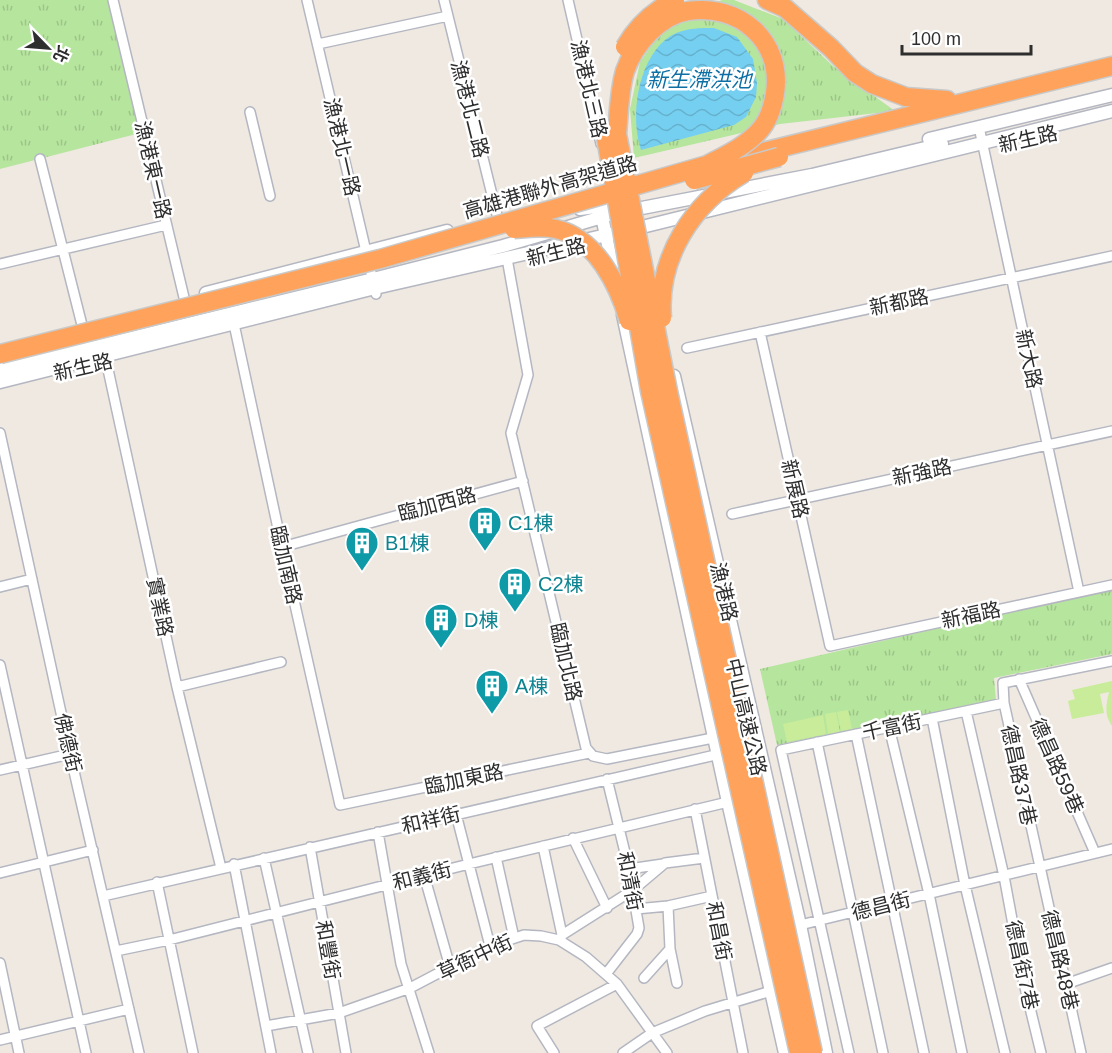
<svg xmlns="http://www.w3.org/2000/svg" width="1112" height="1053" font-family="Arial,'Noto Sans TC',sans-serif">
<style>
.grass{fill:url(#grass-tufts)}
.pitch{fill:#c9ec9a}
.water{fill:url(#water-waves)}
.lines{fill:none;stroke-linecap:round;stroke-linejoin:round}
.minor-casing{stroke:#b4b7c1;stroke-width:12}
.tertiary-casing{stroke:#b4b7c1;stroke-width:15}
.motorway-casing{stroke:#c9c9c9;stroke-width:21}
.minor{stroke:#fff;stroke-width:9}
.tertiary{stroke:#fff;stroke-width:12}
.motorway{stroke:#ffa35c;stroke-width:18}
.motorway-bridge-casing{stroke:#c9c9c9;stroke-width:21;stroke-linecap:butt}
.motorway-bridge{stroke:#ffa35c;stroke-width:18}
.labels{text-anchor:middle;stroke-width:5;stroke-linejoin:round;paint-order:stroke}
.street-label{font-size:20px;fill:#2e2e2e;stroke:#fff}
.culture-label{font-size:20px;fill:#0d838f;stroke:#fff;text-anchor:start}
.water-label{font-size:21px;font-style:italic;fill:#0d6fa3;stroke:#fff}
</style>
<defs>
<pattern id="grass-tufts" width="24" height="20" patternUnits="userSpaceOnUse" patternTransform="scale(1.5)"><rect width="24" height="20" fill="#b6e59e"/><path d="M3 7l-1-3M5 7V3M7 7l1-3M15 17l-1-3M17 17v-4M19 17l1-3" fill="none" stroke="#9dc588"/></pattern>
<pattern id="water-waves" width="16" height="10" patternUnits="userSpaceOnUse" patternTransform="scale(1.5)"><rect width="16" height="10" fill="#75cff0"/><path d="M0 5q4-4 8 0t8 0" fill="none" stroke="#66b2ce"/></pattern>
</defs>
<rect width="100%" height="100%" fill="#efe9e1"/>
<!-- grass -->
<path class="grass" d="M0,0h113l31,132 -144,37z
M722,0h12l49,19 50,47 62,45 -115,13 -146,34 -4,-49 10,-47 27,-39z
M1112,588v66l-118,24 2,22 -219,45 -17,-76z"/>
<!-- pitch -->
<path class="pitch" d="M1112,681v45c-8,-12 -6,-21 -3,-34l-9,2 4,19 -32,6 -4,-18 7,-2 -3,-9z
M848,710l4,19 -11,2 -4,-19z
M836,712l4,20 -12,2 -3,-20z
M823,715l3,19 -39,8 -4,-18z"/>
<!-- water -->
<path class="water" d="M714,28l23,9 16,22 4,24 -1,14 -10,20 -12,8 -93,25c-11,-33 -4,-86 24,-110 14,-12 32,-12 49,-12z"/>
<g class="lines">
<!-- minor casing -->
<g class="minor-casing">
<path id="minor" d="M113,0l74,310
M307,0l69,294
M444,0l54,219
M568,0l33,144
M318,44l130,-28
M250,112l20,84
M979,127l100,465
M40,159l42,166
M0,264l166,-39
M508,264l20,111 -17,58 75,315 7,8 14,3 111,-22
M234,324l48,223 58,258 249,-52
M760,332l70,314 282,-61
M687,348l425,-92
M104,351l73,336 44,181
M0,433l70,321 69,299
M732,514l380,-83
M282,547l241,-66
M0,587l32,-8
M0,665l86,388
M1019,679l76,174
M177,687l104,-25
M966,711l38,165 19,103 18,74
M932,718l33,167 40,168
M889,727l40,167 33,159
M856,734l68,319
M817,742l66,311
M0,770l70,-16
M695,809l48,244
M456,814l34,132
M378,832l23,132 28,89
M573,838l34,70
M543,846l19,89 -1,3
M310,847l36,206
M496,857l18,81
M264,858l44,195
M234,864l37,189
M629,869l34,-5
M0,873l93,-23
M424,875l26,92
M157,882l36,171
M103,896l621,-143
M636,909l32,-3
M796,926l316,-77
M562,935l71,-45 32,-27 39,-5
M116,951l53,-11 300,-76 259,-62
M0,963l19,90
M606,974l31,-40 2,-6 -10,-59 -22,-90
M644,978l26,-29
M677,983l-7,-34 -2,-43 44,-10
M1066,984l46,-16
M266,1026l73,-13 71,-25 80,-42 34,-11 17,1 18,4 27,17 31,27 50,69
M0,1040l129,-31
M554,1053l-17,-27 80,-42
M623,1053l29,-20 53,-22 66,-20
M849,1053l-68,-303 223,-47
M1081,1053l-77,-350 -1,-20 109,-22"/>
</g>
<!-- tertiary casing -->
<g class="tertiary-casing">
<path id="tertiary" d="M929,139l183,-44
M580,209l45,-6
M602,217l13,60
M206,293l241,-62
M623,315l105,487 57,251
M0,370l373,-91 130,-33 113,-33 196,-38 130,-31
M674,376l126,549 26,128
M0,382l375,-94 271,-62 466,-115"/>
</g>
<!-- motorway casing -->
<g class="motorway-casing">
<path id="motorway" d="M767,0l18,8 46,40 24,25 17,11 34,13 41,3
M718,163l394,-97"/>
</g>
<!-- minor -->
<use href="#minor" class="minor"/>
<!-- tertiary -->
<use href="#tertiary" class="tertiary"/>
<!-- motorway -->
<use href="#motorway" class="motorway"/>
<!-- motorway-bridge casing -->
<g class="motorway-bridge-casing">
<path id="motorway-bridge" d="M625,47c12,-21 28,-36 50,-47
M606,138l44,253 149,662
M694,180l85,-23
M514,229c14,-1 28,-3 42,0 40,9 63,57 73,92
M662,318c-5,-61 31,-115 82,-145
M0,354l380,-95 327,-94c19,-10 39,-19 53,-35 9,-10 13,-24 15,-37 8,-52 -36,-90 -87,-82 -28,4 -54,34 -63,60 -6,20 -6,42 -8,63l51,257 145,662"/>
</g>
<!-- motorway-bridge -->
<use href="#motorway-bridge" class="motorway-bridge"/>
</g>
<!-- icons -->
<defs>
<g id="building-pin" transform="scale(1.725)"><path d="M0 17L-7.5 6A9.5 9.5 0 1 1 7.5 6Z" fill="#0f9aa8" stroke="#fff"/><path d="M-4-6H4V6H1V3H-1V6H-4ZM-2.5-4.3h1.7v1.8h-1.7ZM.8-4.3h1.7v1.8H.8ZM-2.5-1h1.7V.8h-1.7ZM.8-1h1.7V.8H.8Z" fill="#fff"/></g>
</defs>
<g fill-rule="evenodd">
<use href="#building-pin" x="485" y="523"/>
<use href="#building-pin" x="362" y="543"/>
<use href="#building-pin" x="515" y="584"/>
<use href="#building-pin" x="441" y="620"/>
<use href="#building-pin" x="492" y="686"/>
</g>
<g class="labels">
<!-- street labels -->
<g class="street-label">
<text transform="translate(589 89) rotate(77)" y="7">漁港北三路</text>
<text transform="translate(470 109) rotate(76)" y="7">漁港北二路</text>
<text transform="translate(1028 139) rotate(-13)" y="7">新生路</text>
<text transform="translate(342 147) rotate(77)" y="7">漁港北一路</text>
<text transform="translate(153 170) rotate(77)" y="7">漁港東一路</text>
<text transform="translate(550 187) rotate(-16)" y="7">高雄港聯外高架道路</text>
<text transform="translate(556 252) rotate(-14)" y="7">新生路</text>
<text transform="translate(899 302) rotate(-12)" y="7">新都路</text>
<text transform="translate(1029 359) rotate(78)" y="7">新大路</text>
<text transform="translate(83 367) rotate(-13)" y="7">新生路</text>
<text transform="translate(922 472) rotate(-12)" y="7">新強路</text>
<text transform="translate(795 489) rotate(77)" y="7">新展路</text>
<text transform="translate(437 504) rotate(-15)" y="7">臨加西路</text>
<text transform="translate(286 565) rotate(77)" y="7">臨加南路</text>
<text transform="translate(724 592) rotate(77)" y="7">漁港路</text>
<text transform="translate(160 607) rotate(78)" y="7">實業路</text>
<text transform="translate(971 615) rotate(-12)" y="7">新福路</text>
<text transform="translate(566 662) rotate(77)" y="7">臨加北路</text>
<text transform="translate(746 717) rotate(77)" y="7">中山高速公路</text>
<text transform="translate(892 727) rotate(-12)" y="7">千富街</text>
<text transform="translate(68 743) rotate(77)" y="7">佛德街</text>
<text transform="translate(1057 766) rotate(66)" y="7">德昌路59巷</text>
<text transform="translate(1019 775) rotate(78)" y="7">德昌路37巷</text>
<text transform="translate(464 779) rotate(-12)" y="7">臨加東路</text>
<text transform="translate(431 820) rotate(-13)" y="7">和祥街</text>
<text transform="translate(422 876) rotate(-14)" y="7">和義街</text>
<text transform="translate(630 881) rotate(79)" y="7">和清街</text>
<text transform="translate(881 906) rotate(-14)" y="7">德昌街</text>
<text transform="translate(719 931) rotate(79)" y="7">和昌街</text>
<text transform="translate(328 950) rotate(80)" y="7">和豐街</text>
<text transform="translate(475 957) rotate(-25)" y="7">草衙中街</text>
<text transform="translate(1060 960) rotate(77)" y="7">德昌路48巷</text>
<text transform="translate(1022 965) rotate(78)" y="7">德昌街7巷</text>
</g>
<!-- culture labels -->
<g class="culture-label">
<text x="508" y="530">C1棟</text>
<text x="385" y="550">B1棟</text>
<text x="538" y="591">C2棟</text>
<text x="464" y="627">D棟</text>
<text x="515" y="693">A棟</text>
</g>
<!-- water labels -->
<g class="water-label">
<text x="699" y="87">新生滯洪池</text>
</g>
</g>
<!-- north arrow -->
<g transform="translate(48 48) rotate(115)" stroke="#ffffff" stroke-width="4.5" paint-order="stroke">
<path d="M0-4.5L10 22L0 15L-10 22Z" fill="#2e2e2e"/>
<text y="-9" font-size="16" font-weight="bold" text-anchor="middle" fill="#2e2e2e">北</text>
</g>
<!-- scale -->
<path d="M902 45v9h129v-9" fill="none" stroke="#2e2e2e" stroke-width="3"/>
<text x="911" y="45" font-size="18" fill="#2e2e2e" stroke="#ffffff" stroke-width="4.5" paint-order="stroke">100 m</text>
</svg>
